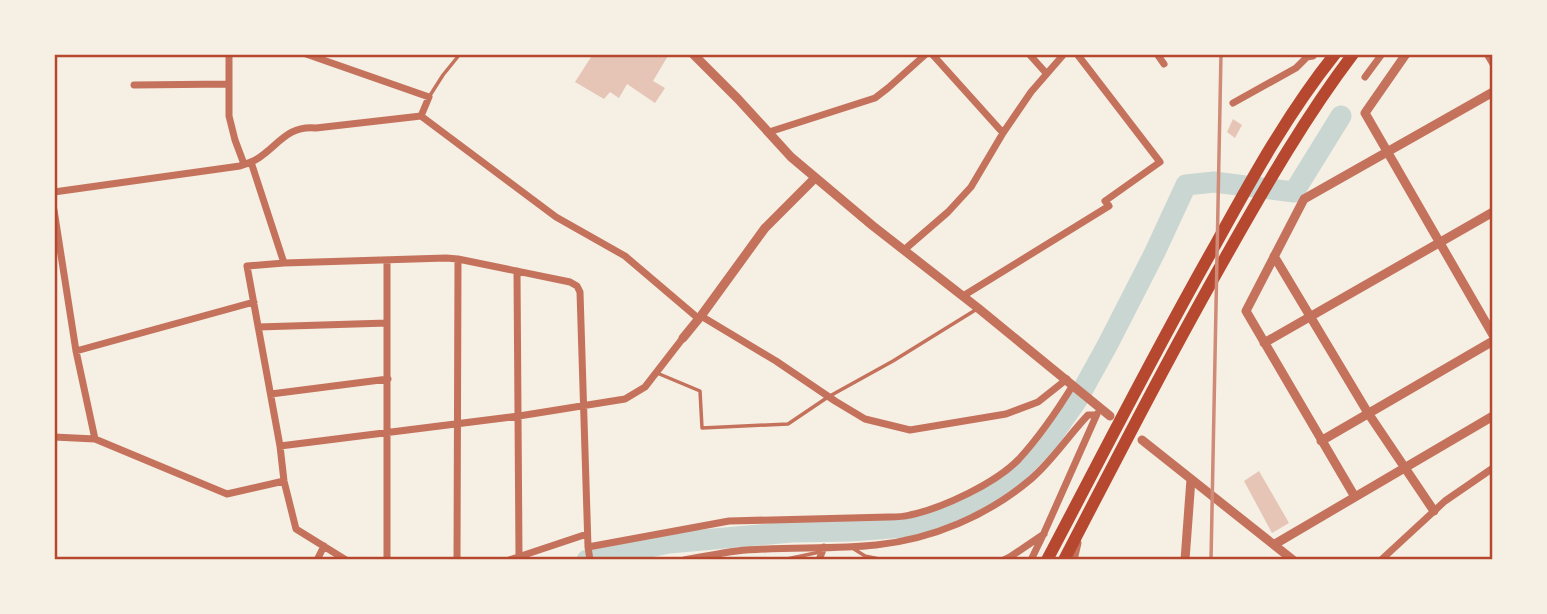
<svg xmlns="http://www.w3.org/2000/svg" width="1547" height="614" font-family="Cabin,sans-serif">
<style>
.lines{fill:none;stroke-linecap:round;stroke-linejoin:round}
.river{stroke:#c9d6d2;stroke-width:21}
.building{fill:#e6c5b7}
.service{stroke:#c5725c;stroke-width:3.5}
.minor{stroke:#c5725c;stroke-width:7}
.tertiary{stroke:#c5725c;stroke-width:9}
.trunk{stroke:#b5482f;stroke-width:12}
.rail{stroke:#cf8b77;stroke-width:3.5}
.neatline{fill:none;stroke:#b5482f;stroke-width:2.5}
</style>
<rect width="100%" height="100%" fill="#f6efe4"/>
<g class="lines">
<!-- river -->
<path class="river" d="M587,560l82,-17 122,-11 60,-1 53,-4 44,-12 37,-20 32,-21 32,-34 28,-40 31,-56 47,-92 31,-67 28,-3 80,10 47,-76"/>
</g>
<!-- building -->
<path class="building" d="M593,54h76l-16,27 12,7 -10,15 -28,-19 -8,14 -9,-6 -6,7 -29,-17z
M1233,119l9,6 -7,13 -8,-6z
M1259,471l30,52 -17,10 -28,-52z"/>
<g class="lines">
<!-- service -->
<path class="service" d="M429,97l14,-22 17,-21
M657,373l43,18 2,37 86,-4 40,-27 65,-36 84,-52
M854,549l11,7 19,4
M782,560l38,-8"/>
<!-- minor -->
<path class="minor" d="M229,54v62l6,24 9,24
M306,54l123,43 -8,19
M932,54l71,79
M1029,54l17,19
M1157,54l7,10
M1487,54l6,10
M1365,77l17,-23
M134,85l95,-1
M1233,103l63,-35 11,-11 6,-1
M769,132l106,-34 13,-10 38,-34
M251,162l33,101
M54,192l186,-26c6,-2 12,-4 17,-7 21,-13 30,-34 59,-31l105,-12 135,101 69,39 74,63
M54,210l22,141 19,88
M904,250l44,-38 23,-25 32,-54 28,-41 33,-38
M517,271l2,285
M963,296l146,-90 -4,-5 55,-39 -83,-108
M701,316l75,45 59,40 30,18 45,11 96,-16 32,-12 29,-23
M258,327l129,-4
M76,351l178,-49
M271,394l117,-15
M54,437l41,2 132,55 57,-13
M280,446l239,-30 106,-17 20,-12 38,-49
M588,547l141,-26 160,-4c7,0 14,0 21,-2 33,-7 86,-32 109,-56 21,-23 38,-48 54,-74
M317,560l7,-14
M346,560l-50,-31 -12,-48 -4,-35 -33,-180 37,-3 162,-5 12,1 112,23 7,4 3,6 8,255 2,13
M387,560v-300
M457,560l1,-301
M509,560l78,-26
M684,560c18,-3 36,-7 53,-9 46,-5 93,-1 139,-6 57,-6 111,-29 155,-66 22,-19 37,-43 57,-64h7
M819,560l5,-13
M1004,560l6,-3 34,-23
M1031,560l13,-27 53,-119
M1381,560l64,-59 48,-33"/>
<!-- tertiary -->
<path class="tertiary" d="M693,54l45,45 53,58 82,69 105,82 132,108
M1406,54l-41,59 128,222
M1274,256l94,157 66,98
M683,338l18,-22 64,-88 50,-50
M1264,343l229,-131
M1142,440l151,120
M1321,441l172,-100
M1355,497l-109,-186 58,-112 189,-107
M1275,544l218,-128
M1073,560l4,-17
M1185,560l6,-81"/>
<!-- trunk -->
<path class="trunk" d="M1047,560c55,-104 108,-209 166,-311 37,-67 74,-135 122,-195
M1064,560c54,-104 107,-207 165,-309 38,-67 77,-135 124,-197"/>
<!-- rail -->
<path class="rail" d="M1211,560l10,-506"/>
</g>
<!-- border -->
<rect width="1547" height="614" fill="none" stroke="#f6efe4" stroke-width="112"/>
<rect x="56" y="56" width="1435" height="502" class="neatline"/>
</svg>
